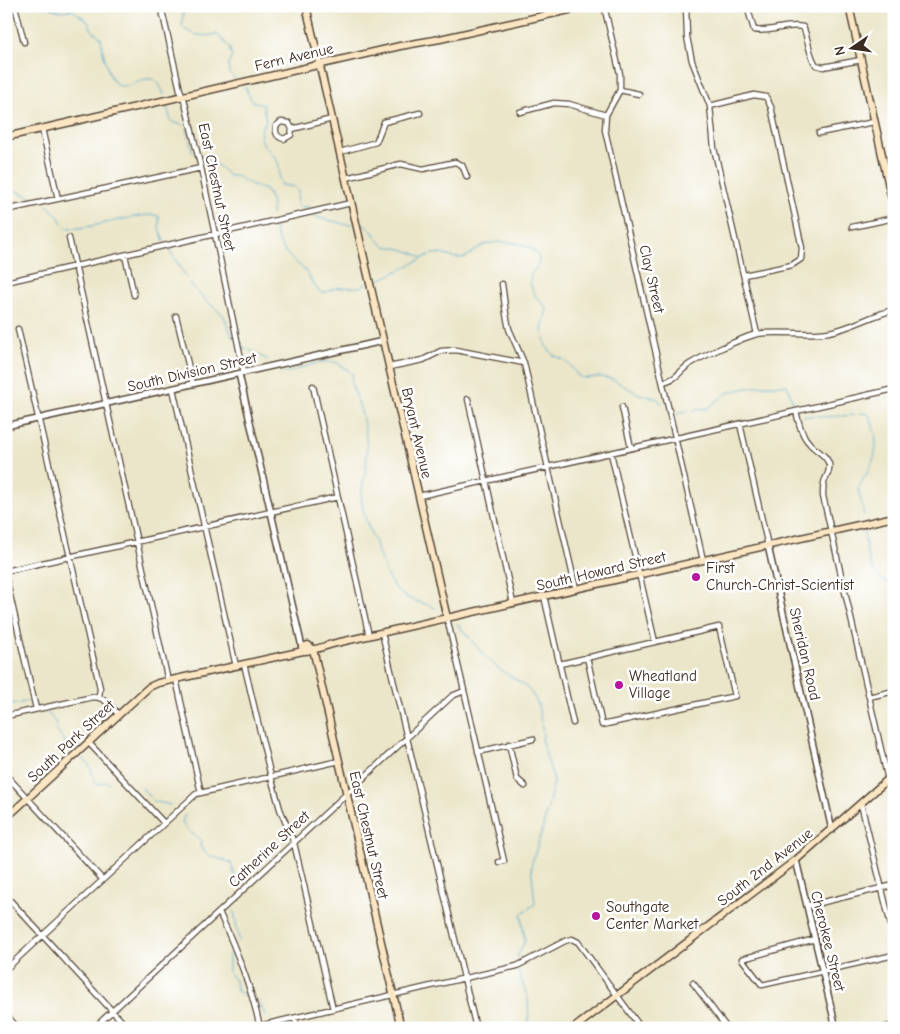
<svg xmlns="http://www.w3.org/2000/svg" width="900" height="1034" font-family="'Comic Neue',sans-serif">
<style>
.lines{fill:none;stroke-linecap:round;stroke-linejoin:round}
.stream{stroke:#4fa7cc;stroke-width:1}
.minor-casing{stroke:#554638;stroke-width:7}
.tertiary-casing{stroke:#554638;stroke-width:8}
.secondary-casing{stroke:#554638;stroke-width:9}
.minor{stroke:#fff;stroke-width:4.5}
.tertiary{stroke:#fff;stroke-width:5}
.secondary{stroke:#fbe6c4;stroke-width:6}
.poi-dot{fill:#b5179e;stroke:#fff;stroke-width:2}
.labels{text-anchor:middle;stroke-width:5;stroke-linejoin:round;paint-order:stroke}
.street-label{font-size:15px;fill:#3b2a1e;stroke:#fff}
.poi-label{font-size:15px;fill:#3b2a1e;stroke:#fff;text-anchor:start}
</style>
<rect width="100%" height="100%" fill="#fff"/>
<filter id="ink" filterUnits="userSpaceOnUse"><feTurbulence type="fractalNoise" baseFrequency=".02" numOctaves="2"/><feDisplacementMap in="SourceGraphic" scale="10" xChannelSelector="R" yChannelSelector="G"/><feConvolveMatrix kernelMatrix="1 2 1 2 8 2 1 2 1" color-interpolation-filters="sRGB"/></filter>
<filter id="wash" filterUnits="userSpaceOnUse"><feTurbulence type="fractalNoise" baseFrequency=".0096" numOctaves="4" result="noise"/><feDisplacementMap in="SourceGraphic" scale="20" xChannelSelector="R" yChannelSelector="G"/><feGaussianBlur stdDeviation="1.12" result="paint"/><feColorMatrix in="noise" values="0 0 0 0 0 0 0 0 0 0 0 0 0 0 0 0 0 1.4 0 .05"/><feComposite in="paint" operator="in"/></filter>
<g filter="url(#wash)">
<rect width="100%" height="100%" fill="#ebe6c9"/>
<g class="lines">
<!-- stream -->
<path class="stream" d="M48,6c8,6 15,5 24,4l13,9 4,4 3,7 9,8c1,10 7,43 17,47 16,7 36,-24 46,10
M184,6l-2,21c11,9 22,10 35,7l12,13 3,9 -4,9 1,8 6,6
M245,87l7,14 11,4 3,16c-17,21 11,32 13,45 1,7 -1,12 3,19l12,2 4,3 -1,14 2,3h11
M167,106l4,15 3,2 7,1 5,5 7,24
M202,156l18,11 9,9h7l16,9 13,5 4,5 3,9v11
M6,185l6,4 23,10
M47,205c5,5 10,9 13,14 1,3 2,6 4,7 10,10 75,-16 95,-10v12l5,13
M314,215c6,5 11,4 18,6 8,1 11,5 20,3
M362,223c14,7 12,17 23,23 3,1 8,1 12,2 9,2 17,5 26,10
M274,225c2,11 6,23 15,31 5,6 12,9 17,16 6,8 7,16 17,21l13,-5 25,-1 4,-3
M169,249l17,28
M374,282c15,-6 29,-14 44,-21 5,-2 9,-6 14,-7 11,-2 24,7 34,3 5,-3 10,-8 16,-11 14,-7 43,-5 54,7 10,12 -7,17 -6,27 2,16 9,19 17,29l-5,20 4,17 7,9 11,5 5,4 9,12 6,2 16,-1 12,2 27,15 19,5 4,5
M190,283l13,15 21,18 9,23
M242,346l26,14
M281,372l5,1c13,-4 38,-15 51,-10 4,2 3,2 6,4 17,10 4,9 10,21 10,24 16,52 13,78 -1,13 -6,25 -4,38 2,14 8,26 13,39 6,16 9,32 20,45 12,14 26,13 40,20
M676,413l32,-5 19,-15 15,-4 24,-4h21l8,23
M859,414l6,-1 4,2c9,21 10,36 -1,56 -3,6 -7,11 -10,17l6,27
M803,416c7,1 14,-2 21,1l31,-2
M864,532c2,21 6,48 30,53
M457,624l29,33 12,11 26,17 7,7 7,12 5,30 -1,8 12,39 -11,46 -12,39 4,38 -14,10 4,27 -7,13v4
M6,703l12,1 9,-3
M47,712l10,12 -2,4 13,19
M83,759c9,6 9,16 13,26l9,-3 4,1
M142,788l11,13 17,4
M185,815l-3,7c5,10 13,12 19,19l-1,5c7,13 19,11 31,17l6,20
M234,911l5,30
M229,954v19l6,8 2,10 5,4
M518,971l10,28 1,29
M259,1001l7,16"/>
</g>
</g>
<g filter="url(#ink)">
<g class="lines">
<!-- minor casing -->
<g class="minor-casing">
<path id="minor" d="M15,6l9,36
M161,6l19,84 4,9 17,69 43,205
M604,6l16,68v16l-14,25 -1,15 98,430
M686,6l1,31 5,24 18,45 4,42 43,186
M747,6l7,24c17,3 32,-7 49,-3 6,12 5,27 13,38l7,2 38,-7
M620,90l19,4
M710,106l44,-11 12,2 5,10 31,141 -1,11 -9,6 -48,10
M520,112l34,-9 15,1 37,11
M42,129l16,70
M292,129l-1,6 -7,4c-7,-2 -9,-5 -8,-13l5,-4 8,1 3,6 40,-10
M819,133l55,-11
M340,152l36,-10 8,-20 36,-9
M346,178l55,-14 22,5 32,-7 7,3 5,12
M6,210l195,-42
M852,227l42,-9
M69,238l99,443
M125,255l9,40
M6,282l345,-79
M502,284l4,30 3,15 15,34 52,226
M176,316l17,68
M18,329l82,359 -1,9
M389,367l34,-7 18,-9 15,-1 68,13
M663,382c15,-4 13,-7 24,-16 11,-8 57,-29 70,-32 22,-4 49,2 72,-2 23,-4 42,-17 65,-22
M313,386l56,250
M173,389l63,277
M468,399l45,204
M622,407l9,41
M796,411c3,12 5,24 14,33 6,7 16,10 19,20 2,8 -4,13 -5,19 -1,4 -1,9 -1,13l65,284
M740,424l28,122
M611,453l44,189
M419,496l475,-107
M6,571l332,-74
M6,578l30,131
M544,596l29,127
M447,618l57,243 -5,1
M382,633l94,395
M244,664l27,113 9,32 14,34 39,166
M560,664l159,-37 16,69 -133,29 -15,-68
M176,679l25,114
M869,697l25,-6
M6,716l87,-19c12,0 18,9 25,17
M88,742l76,81
M509,744l8,35 8,7
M478,752l55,-13
M6,775l97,105
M861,804l33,134
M6,896l122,132
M807,906l87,-21
M219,912c17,37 33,76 41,116
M815,939l-73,20 20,26 132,-30
M6,969l190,-175 143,-33
M693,983l34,45
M6,1015l12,13
M295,1018l2,10
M259,1026l258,-60 48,-25 7,-2 6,3 63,86
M94,1028l358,-332 12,-5
M883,1028l11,-3"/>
</g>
<!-- tertiary casing -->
<g class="tertiary-casing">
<path id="tertiary" d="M239,374l63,273
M6,426l377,-85
M768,546l64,284
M796,860l40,168"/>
</g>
<!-- secondary casing -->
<g class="secondary-casing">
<path id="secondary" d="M306,6l141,612
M849,6l45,203
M6,137l394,-91 40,-7 147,-33
M313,649l-5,-4 -6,2 1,4c8,1 24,-6 33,-8l558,-126
M313,649l88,379
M6,818l143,-131 9,-4 145,-32
M574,1028l222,-168 98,-86"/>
</g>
<!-- minor -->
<use href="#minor" class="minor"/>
<!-- tertiary -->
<use href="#tertiary" class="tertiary"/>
<!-- secondary -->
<use href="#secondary" class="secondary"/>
</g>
</g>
<!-- markers -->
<g class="poi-dot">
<circle cx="696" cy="577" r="5"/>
<circle cx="619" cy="685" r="5"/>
<circle cx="596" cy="916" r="5"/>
</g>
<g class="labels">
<!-- street labels -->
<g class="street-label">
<text transform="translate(294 57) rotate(-13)" y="5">Fern Avenue</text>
<text transform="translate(217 187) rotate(78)" y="5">East Chestnut Street</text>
<text transform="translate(652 279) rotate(77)" y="5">Clay Street</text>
<text transform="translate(192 372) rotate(-13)" y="5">South Division Street</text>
<text transform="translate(417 433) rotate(77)" y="5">Bryant Avenue</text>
<text transform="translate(601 571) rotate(-13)" y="5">South Howard Street</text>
<text transform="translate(805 654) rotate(77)" y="5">Sheridan Road</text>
<text transform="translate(71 741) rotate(-43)" y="5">South Park Street</text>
<text transform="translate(369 835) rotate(77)" y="5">East Chestnut Street</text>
<text transform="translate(269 849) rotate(-43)" y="5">Catherine Street</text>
<text transform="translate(765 867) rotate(-38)" y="5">South 2nd Avenue</text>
<text transform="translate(828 941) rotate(76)" y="5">Cherokee Street</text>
</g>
<!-- poi labels -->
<g class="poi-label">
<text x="706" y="573">First<tspan x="706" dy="17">Church-Christ-Scientist</tspan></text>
<text x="629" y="681">Wheatland<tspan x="629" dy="17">Village</tspan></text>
<text x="606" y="912">Southgate<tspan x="606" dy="17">Center Market</tspan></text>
</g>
</g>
<!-- margin -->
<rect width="900" height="1034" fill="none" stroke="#fff" stroke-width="25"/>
<!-- north arrow -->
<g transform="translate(852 48) rotate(257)" stroke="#ffffff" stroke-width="4" paint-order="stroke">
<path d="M0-4L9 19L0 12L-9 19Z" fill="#3b2a1e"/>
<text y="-8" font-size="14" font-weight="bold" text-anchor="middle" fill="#3b2a1e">N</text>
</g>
</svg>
